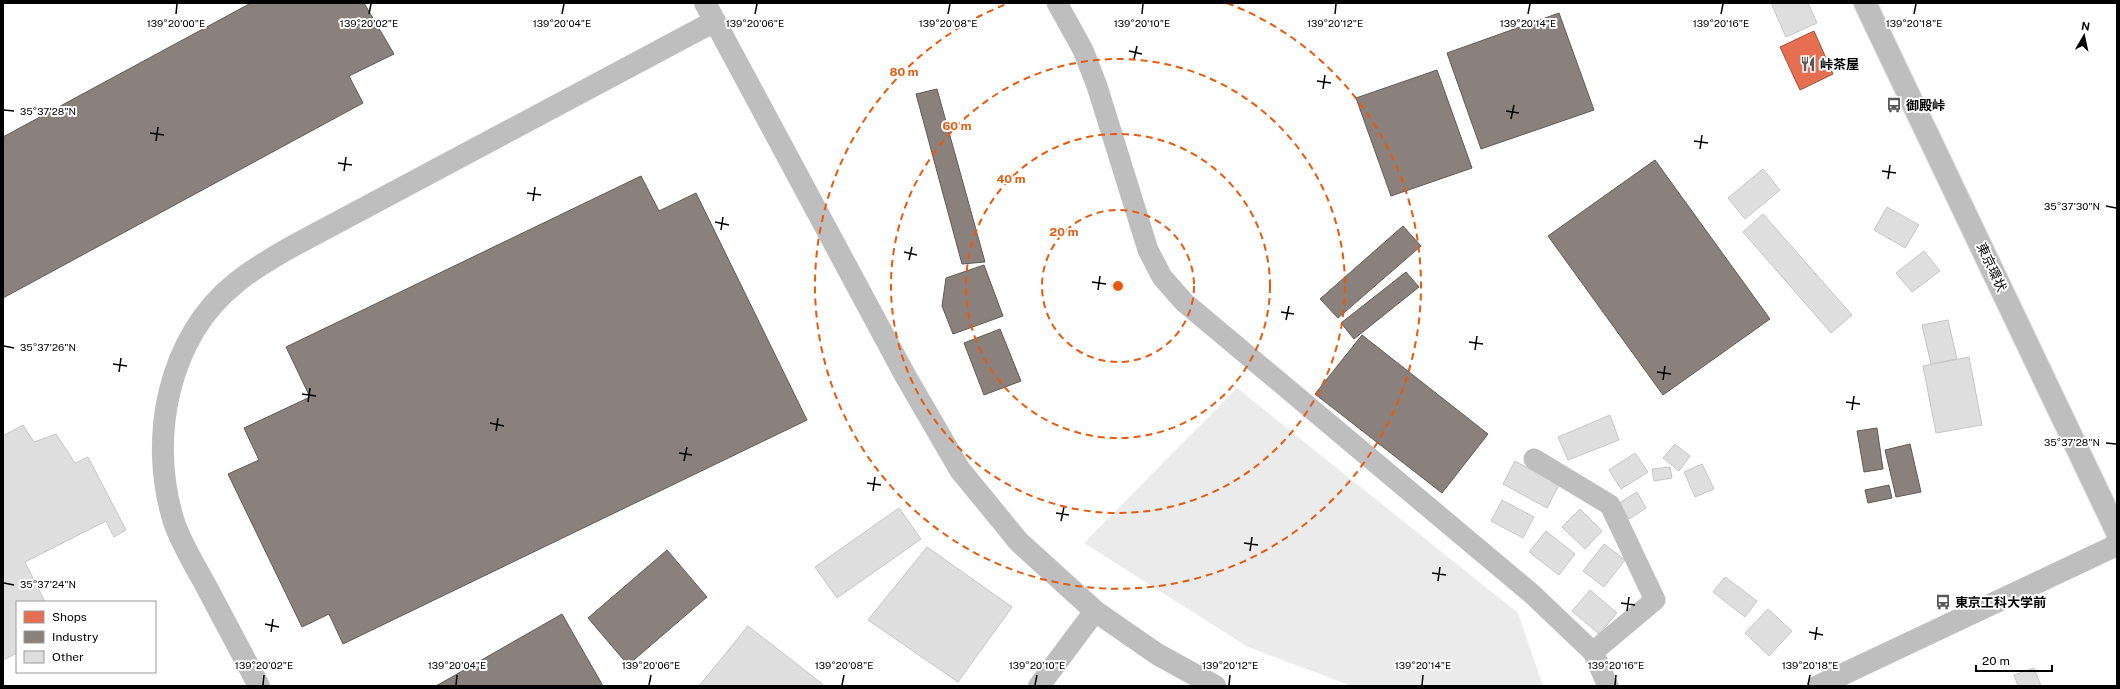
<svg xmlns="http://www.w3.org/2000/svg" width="2120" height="689" font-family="'Public Sans','Noto Sans JP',sans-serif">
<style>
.green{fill:#ebebeb}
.shops{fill:#e76f51;stroke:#a24e39}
.industry{fill:#8a817c;stroke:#615a57}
.building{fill:#dedede;stroke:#c6c6c6}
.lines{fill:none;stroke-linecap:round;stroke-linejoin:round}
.trunk-casing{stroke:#dbdbdb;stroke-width:24}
.minor{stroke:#bebebe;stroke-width:21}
.tertiary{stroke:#bebebe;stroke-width:22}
.trunk{stroke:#bebebe;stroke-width:22}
.ticks{fill:none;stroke:#000;stroke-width:1.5}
.ring{fill:none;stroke:#e8590c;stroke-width:2;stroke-dasharray:7 5}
.labels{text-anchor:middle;stroke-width:4;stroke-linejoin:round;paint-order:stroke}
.poi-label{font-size:13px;font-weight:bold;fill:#000;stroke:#fff;text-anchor:start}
.street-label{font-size:13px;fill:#000;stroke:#fff}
.ticks-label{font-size:10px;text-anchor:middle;fill:#000;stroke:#fff;stroke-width:4;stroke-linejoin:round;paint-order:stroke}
.centre{fill:#e8590c;stroke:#fff;stroke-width:2}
.ring-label{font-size:12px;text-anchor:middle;font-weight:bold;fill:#e8590c;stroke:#fff;stroke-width:4;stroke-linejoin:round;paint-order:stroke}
</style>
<rect width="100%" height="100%" fill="#fff"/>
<!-- green -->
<path class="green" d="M1237,388l281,225 25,73h-191l-104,-39 -164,-104z"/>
<!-- shops -->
<path class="shops" d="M1814,31l19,43 -33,16 -20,-43z"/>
<!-- industry -->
<path class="industry" d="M251,3h113l30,51 -45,22 14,27 -360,195v-161z
M1559,13l35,97 -113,39 -34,-96z
M1437,70l35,98 -81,28 -35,-98z
M937,89l48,173 -23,2 -46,-170z
M1655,160l115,159 -107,76 -115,-159z
M641,176l18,35 37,-18 111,227 -464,224 -14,-30 -27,13 -74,-153 31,-14 -15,-32 66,-31 -24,-50z
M1403,226l18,20 -83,72 -18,-19z
M984,265l19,51 -50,18 -11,-28 4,-28z
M1406,272l13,15 -65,52 -13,-16z
M1000,329l21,52 -37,14 -20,-52z
M1362,335l126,99 -46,59 -127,-99z
M1877,428l6,41 -19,3 -7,-41z
M1910,444l11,48 -25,5 -11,-47z
M1889,485l3,13 -24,5 -3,-13z
M667,550l40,47 -79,68 -40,-47z
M562,614l41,72h-167z"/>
<!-- building -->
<path class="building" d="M1771,3h37l9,20 -31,14z
M1763,169l17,21 -35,29 -17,-21z
M1887,207l32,18 -14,23 -31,-18z
M1763,214l89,101 -21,18 -88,-101z
M1924,251l16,20 -28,21 -16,-19z
M1948,320l9,39 -26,5 -9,-39z
M1969,357l13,68 -46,8 -13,-67z
M1610,415l9,25 -51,20 -10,-23z
M23,425l11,17 22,-8 19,29 13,-6 38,73 -12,7 -8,-16 -81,41 20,40h-28v51l-14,7v-224z
M1675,444l15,12 -11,15 -16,-13z
M1635,453l13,19 -27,17 -12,-19z
M1515,461l44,24 -12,23 -44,-24z
M1702,464l12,25 -19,8 -11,-25z
M1670,467l2,11 -18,3 -2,-12z
M1637,492l9,16 -17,11 -10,-16z
M1502,500l32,17 -11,21 -32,-17z
M899,508l22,31 -84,59 -22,-31z
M1580,509l22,22 -17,18 -23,-22z
M1546,531l29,23 -16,21 -30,-23z
M1604,544l21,16 -21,27 -21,-16z
M927,547l85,60 -54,75 -90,-62z
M1725,577l32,24 -12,16 -32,-25z
M1590,590l27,23 -18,21 -27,-23z
M1768,609l24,22 -23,25 -24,-23z
M748,626l77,60h-126z
M2034,668l7,18h-23l-4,-11z"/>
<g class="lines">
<!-- trunk casing -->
<g class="trunk-casing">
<path id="trunk" d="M1865,3l252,529"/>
</g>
<!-- minor -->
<path class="minor" d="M1057,3l26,47 14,36 51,164 14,27 22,25 348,292 61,58 15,34
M1534,459l76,46 45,95 -62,52"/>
<!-- tertiary -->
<path class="tertiary" d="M705,3l201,374 54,93 59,72 76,69 62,43 58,32
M259,686c-18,-34 -36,-68 -54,-102 -11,-20 -24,-41 -31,-62 -26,-82 -7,-185 63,-240 17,-14 37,-25 56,-36l422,-225
M1039,686l56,-75
M1818,686l299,-141"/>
<!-- trunk -->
<use href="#trunk" class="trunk"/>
</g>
<!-- ticks -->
<path class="ticks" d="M176,14l1,-10M369,14l2,-10M562,14l2,-10M755,14l2,-10M948,14l2,-10M1142,14l1,-10M1335,14l1,-10M1528,14l2,-10M1721,14l2,-10M1914,14l2,-10M1129,51l13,3M1134,59l3,-13M1317,81l14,2M1323,89l2,-14M4,110l10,1M1506,111l13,2M1511,119l3,-14M150,133l14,2M156,141l2,-14M1694,141l14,2M1700,149l2,-14M338,163l14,2M344,171l2,-14M1882,171l14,2M1888,179l2,-14M527,193l14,2M533,201l2,-14M2106,206l10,2M715,222l14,3M721,230l2,-13M904,252l13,3M909,260l3,-13M1092,282l14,2M1098,290l2,-14M1281,312l13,2M1286,320l3,-14M1469,342l14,2M4,346l10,2M1475,350l2,-14M113,364l14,2M119,372l2,-14M1657,372l14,2M1663,380l2,-14M302,394l14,2M308,402l2,-14M1846,402l14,2M1852,410l2,-14M490,423l14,3M496,431l2,-13M2106,443l10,1M679,453l13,2M684,461l3,-14M867,483l14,2M873,491l2,-14M1056,513l13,2M1061,521l3,-14M1244,543l14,2M1250,551l2,-14M1432,573l14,2M1438,581l2,-14M4,583l10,2M1621,603l14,2M1627,611l2,-14M265,624l14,3M271,632l2,-13M1809,632l14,3M1815,640l2,-13M263,685l1,-10M456,685l1,-10M649,685l2,-10M842,685l2,-10M1035,685l2,-10M1229,685l1,-10M1422,685l1,-10M1615,685l1,-10M1808,685l2,-10"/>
<!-- distance rings -->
<g class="ring">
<circle cx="1118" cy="286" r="76"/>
<circle cx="1118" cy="286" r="152"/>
<circle cx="1118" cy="286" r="227"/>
<path d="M1227 3A303 303 0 1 1 1009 3"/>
</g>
<!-- icons -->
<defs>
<g id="restaurant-bare" transform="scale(1.2)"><path d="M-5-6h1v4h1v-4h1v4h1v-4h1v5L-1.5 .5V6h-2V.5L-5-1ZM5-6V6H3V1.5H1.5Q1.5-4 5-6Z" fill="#595959" stroke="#fff" stroke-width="2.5" paint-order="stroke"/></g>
<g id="bus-bare" transform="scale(1.2)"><path d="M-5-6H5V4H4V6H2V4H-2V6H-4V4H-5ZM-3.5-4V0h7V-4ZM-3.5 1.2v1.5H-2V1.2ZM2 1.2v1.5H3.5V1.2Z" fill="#595959" stroke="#fff" stroke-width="2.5" paint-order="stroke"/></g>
</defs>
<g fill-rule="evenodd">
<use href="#restaurant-bare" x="1808" y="64"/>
<use href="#bus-bare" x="1894" y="105"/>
<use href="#bus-bare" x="1943" y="602"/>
</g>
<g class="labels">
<!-- poi labels -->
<g class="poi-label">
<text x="1820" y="69">峠茶屋</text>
<text x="1906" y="110">御殿峠</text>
<text x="1955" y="607">東京工科大学前</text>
</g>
<!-- street labels -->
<g class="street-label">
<text transform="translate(1992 267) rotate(65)" y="5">東京環状</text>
</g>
</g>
<g class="ticks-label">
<text x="176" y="27">139°20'00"E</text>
<text x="369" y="27">139°20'02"E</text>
<text x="562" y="27">139°20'04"E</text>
<text x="755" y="27">139°20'06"E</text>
<text x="948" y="27">139°20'08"E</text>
<text x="1142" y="27">139°20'10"E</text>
<text x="1335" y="27">139°20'12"E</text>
<text x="1528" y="27">139°20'14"E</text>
<text x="1721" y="27">139°20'16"E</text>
<text x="1914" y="27">139°20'18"E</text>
<text x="48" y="115">35°37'28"N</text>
<text x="2072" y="210">35°37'30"N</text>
<text x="48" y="351">35°37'26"N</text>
<text x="2072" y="446">35°37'28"N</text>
<text x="48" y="588">35°37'24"N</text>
<text x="264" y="669">139°20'02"E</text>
<text x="457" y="669">139°20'04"E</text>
<text x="651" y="669">139°20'06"E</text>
<text x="844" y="669">139°20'08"E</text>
<text x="1037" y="669">139°20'10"E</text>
<text x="1230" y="669">139°20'12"E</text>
<text x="1423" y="669">139°20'14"E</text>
<text x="1616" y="669">139°20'16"E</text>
<text x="1810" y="669">139°20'18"E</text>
</g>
<circle cx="1118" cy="286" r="6" class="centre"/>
<g class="ring-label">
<text x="904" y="76">80 m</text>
<text x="957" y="130">60 m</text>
<text x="1011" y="183">40 m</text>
<text x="1064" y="236">20 m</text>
</g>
<!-- border -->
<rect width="2120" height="689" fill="none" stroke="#000000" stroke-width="8"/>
<!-- legend -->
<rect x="16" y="601" width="140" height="72" fill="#ffffff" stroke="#999999"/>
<rect x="24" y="611" width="20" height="12" fill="#e76f51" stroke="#999999"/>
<text x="52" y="621" font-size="12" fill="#000000">Shops</text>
<rect x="24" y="631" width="20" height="12" fill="#8a817c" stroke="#999999"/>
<text x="52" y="641" font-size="12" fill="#000000">Industry</text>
<rect x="24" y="651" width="20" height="12" fill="#dedede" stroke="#999999"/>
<text x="52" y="661" font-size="12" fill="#000000">Other</text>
<!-- north arrow -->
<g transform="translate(2084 36) rotate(9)" stroke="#ffffff" stroke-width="3" paint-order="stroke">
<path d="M0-3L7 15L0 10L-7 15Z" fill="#000000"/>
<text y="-6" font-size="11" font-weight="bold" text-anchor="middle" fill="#000000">N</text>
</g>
<!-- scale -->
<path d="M1976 665v6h76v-6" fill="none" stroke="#000000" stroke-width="2"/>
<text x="1982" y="665" font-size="12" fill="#000000" stroke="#ffffff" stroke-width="3" paint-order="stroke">20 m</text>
</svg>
